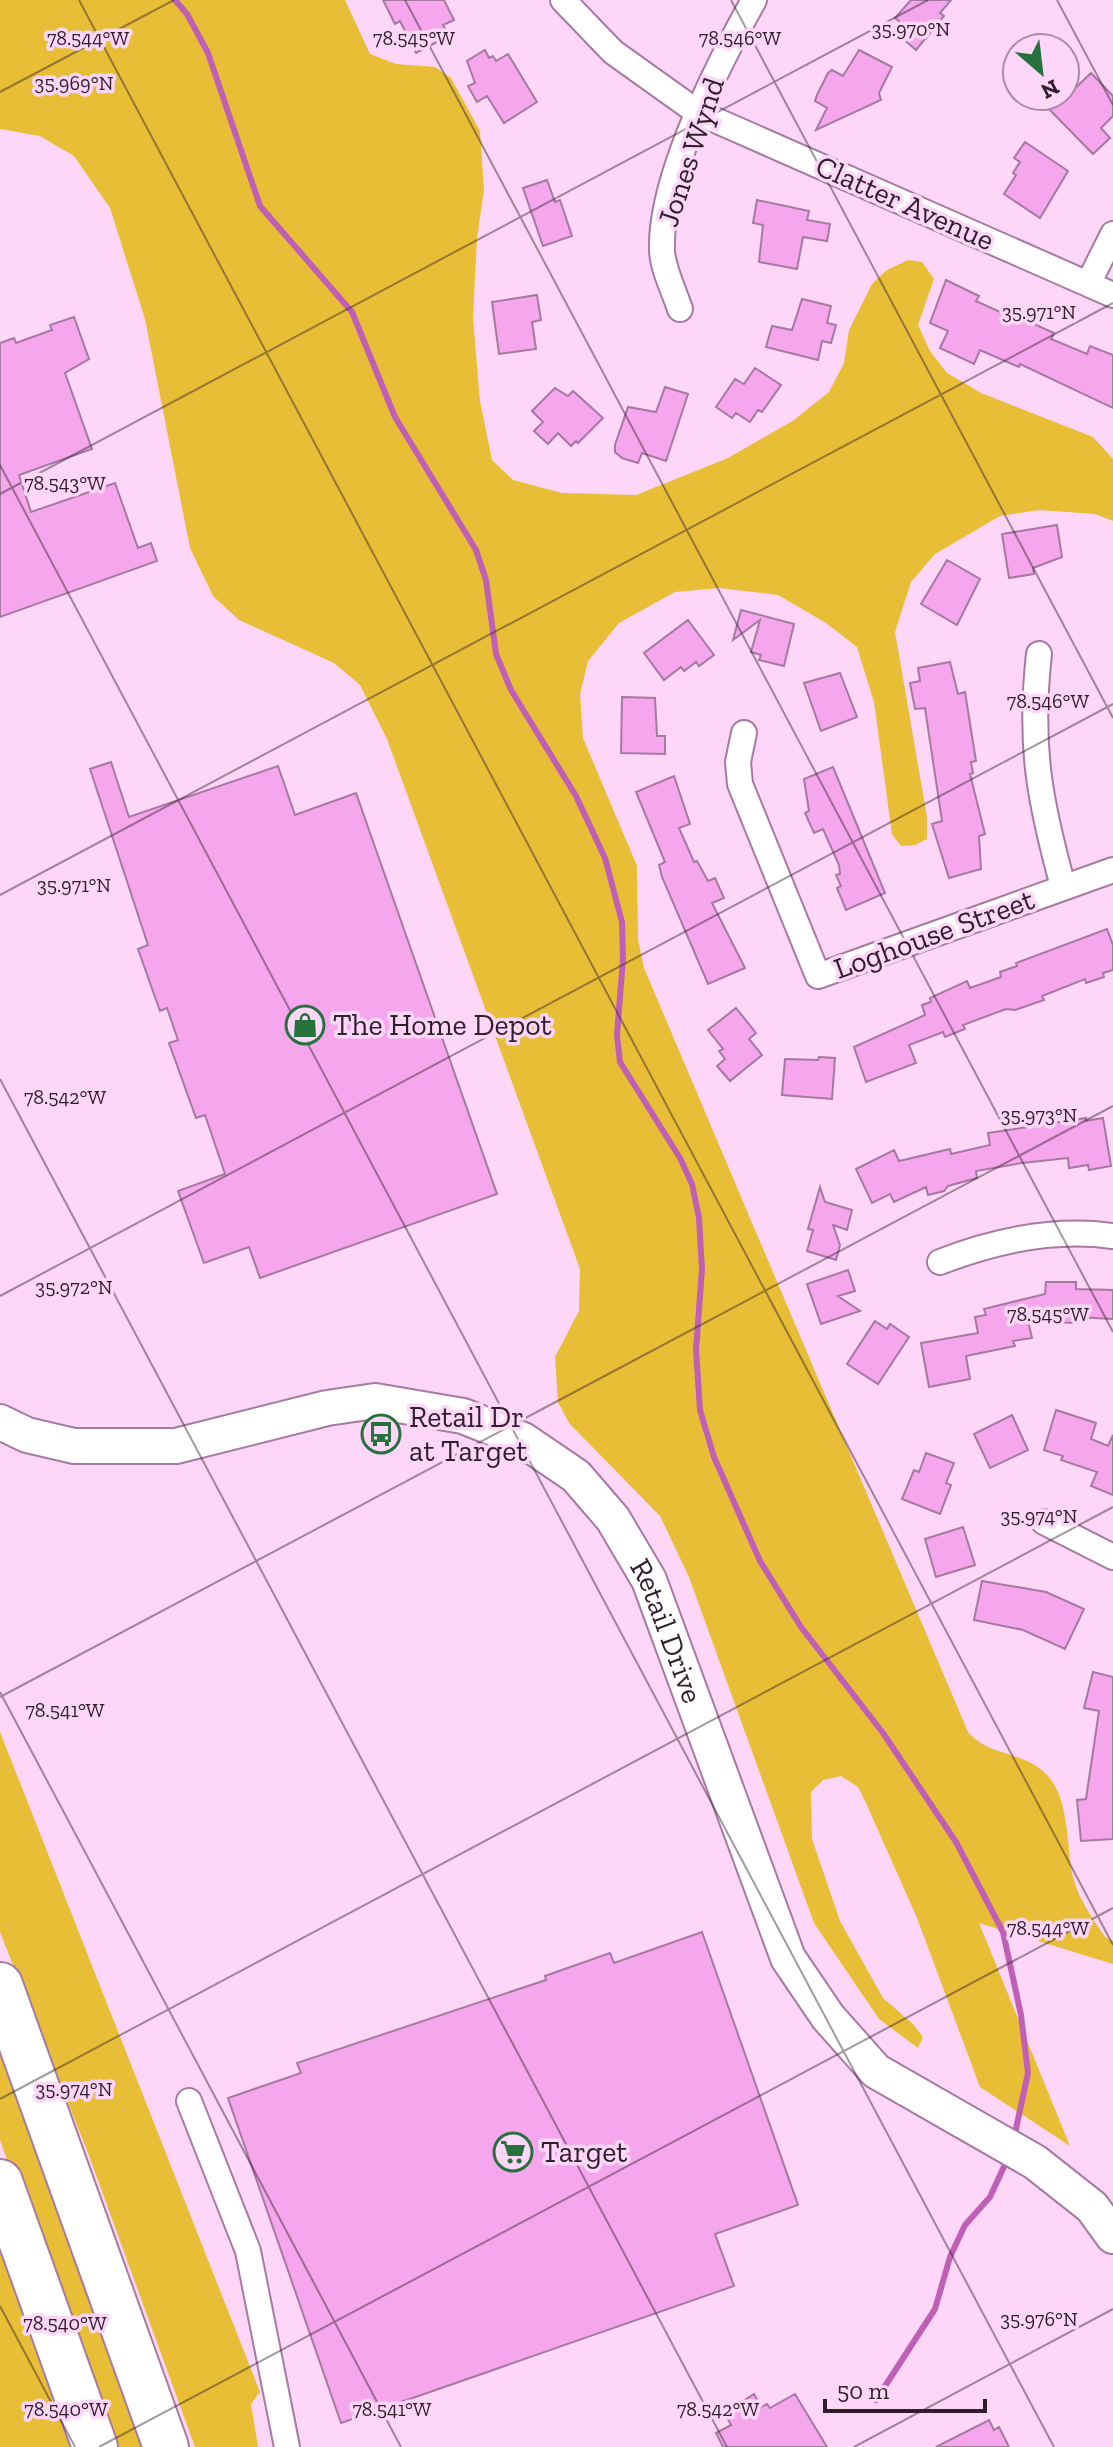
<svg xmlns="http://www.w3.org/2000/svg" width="1113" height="2447" font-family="'Zilla Slab',serif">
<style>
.green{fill:#e7be35}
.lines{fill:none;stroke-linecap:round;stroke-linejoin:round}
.stream{stroke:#bf60b6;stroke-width:6}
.building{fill:#f5a6ec;stroke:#a679a0;stroke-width:2}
.street-casing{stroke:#a77aa1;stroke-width:28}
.secondary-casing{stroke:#a77aa1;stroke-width:38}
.highway-casing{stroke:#a77aa1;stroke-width:48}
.street{stroke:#fff;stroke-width:24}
.secondary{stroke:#fff;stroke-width:34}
.highway{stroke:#fff;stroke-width:44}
.ticks{fill:none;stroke:#301e2d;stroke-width:2;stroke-opacity:0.45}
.labels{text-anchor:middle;stroke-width:7;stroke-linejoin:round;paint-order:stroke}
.street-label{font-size:30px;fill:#301e2d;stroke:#fdd6f8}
.poi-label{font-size:30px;fill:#301e2d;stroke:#fdd6f8;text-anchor:start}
.ticks-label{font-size:20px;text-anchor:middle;fill:#301e2d;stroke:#fdd6f8;stroke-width:7;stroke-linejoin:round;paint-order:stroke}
</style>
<rect width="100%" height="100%" fill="#fdd6f8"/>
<!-- green -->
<path class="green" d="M0,0h345l25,54 26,10 39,3 16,11 29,53 4,59 -7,48 -4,80 7,83 12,59 21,20 49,13 74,2 92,-37 66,-38 35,-28 15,-29 5,-33 23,-46 15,-14 21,-10 14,2 12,17 -16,46 12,26 17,22 34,20 112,44 20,22v62l-18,-7 -56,-4 -39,6 -65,38 -24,28 -16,50 32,185v22l-12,6 -14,1 -9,-12 -18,-132 -17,-55 -31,-24 -48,-28 -59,-7 -44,4 -56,31 -31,38 -8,33 3,44 54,128 1,73 6,29 324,764c21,25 58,19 80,44 22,25 18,69 25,101 5,21 20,42 32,60l8,4v23l-134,-41 91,223 -90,-59 -63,-169 -51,-115 -8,-16 -17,-11 -18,4 -12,12 1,47 28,82 43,77 30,26 10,13 -5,11 -39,-29 -65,-96 -125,-346 -29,-61 -91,-93 -11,-21 -3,-45 24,-46 1,-42 -193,-530 -27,-54 -26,-22 -95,-43 -26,-24 -23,-48 -45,-229 -35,-111 -36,-52 -34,-20 -40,-7z
M0,1732l260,660 -9,12 7,43h-63l-107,-294 -88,-221z
M0,2018l152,429h-43l-109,-307z
M0,2227l71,220h-71z"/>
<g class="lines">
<!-- stream -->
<path class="stream" d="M175,0l12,14 21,39 52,153 92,106 43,105 81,133 10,30 10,74 15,36 65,106 29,62 17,64 1,37 -6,76 3,27 60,96 12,26 7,34 3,51 -6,81 4,60 14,47 46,104 41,66 82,106 73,109 47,90 18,83 7,58 -14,65
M876,2400l59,-91 15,-52 15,-32 25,-28 17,-37"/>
</g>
<!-- building -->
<path class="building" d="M383,0h61l10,20 -11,5 6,11 -33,17 -16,-32 -5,3z
M911,0h40l-11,13 4,3 -28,34 -14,-12 7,-8 -14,-12z
M485,50l4,8 4,-2 3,5 12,-7 29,48 -33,21 -17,-27 -10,6 -9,-16 7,-3 -8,-22z
M859,50l33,17 -13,26 2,7 -65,30 11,-22 -12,-7 2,-6 11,-22 4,-3 11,6z
M1091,73l22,23v20l-12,12 9,10 -17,16 -49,-50 8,-8h15z
M1025,142l43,29 -28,47 -36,-24 12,-19 -3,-2 7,-11 -6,-4z
M547,180l8,22 5,-2 12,36 -29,10 -20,-58z
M757,200l52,11 -2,9 23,4 -3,17 -24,-4 -6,32 -38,-7 4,-37 -10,-2z
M946,280l33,16 -3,5 39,18 3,-6 19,9 -1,3 18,8 -3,6 36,15 3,-8 23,9v53l-93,-44 -1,3 -39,-17 -6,14 -34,-16 8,-17 -18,-8z
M537,295l4,25 -9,2 4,27 -37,5 -7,-52z
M802,299l29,7 -4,17 9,2 -5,18 -9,-2 -4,19 -52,-13 6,-21 20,4z
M74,317l15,42 -24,14 27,76 -73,26 12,37 84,-29 23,65 13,-5 6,18 -157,56v-274l14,-5 2,5 36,-13 -2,-5z
M755,368l26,17 -19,27 -4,-2 -8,12 -14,-9 -4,5 -16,-11 19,-28 9,5z
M665,387l23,7 -22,67 -24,-8 -4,10 -16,-5 -7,-6v-7l13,-38 28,5z
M555,388l13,8 5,-5 30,27 -25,25 -2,-2 -5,5 -13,-13 -10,11 -14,-13 9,-9 -11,-11z
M1057,525l5,32 -29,11 1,6 -25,4 -7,-44z
M947,560l33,19 -23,46 -36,-21z
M741,610l53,14 -10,42 -25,-6 2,-5 -10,-3 9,-32 -27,20z
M688,620l26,35 -15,11 -3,-4 -12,9 -3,-4 -17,13 -20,-27z
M950,662l8,32 7,-2 11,69 -5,1 2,11 -3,1 15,60 -6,2 2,33 -32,9 -17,-54 10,-3 -17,-113 -10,1 -5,-26 10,-2 -2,-13z
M840,673l17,44 -36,14 -17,-48z
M622,697l33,1 2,38h8v18l-44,-1z
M111,762l18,55 149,-51 17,49 61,-22 141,401 -237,84 -11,-31 -45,16 -26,-72 47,-17 -20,-59 -9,3 -27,-75 9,-3 -11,-32 -7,3 -22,-62 10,-4 -58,-176z
M833,767l52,126 -39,17 -9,-22 4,-2 -5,-11 4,-1 -1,-9 -16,-36 -9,4 -9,-20 4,-2 -5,-32z
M674,776l16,48 -11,4 15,34 3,-1 11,20 7,-3 9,20 -12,5 33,65 -37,16 -46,-107 -3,-12 6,-3 -29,-70z
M1107,929l6,16v25l-10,3 1,4 -18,6 -1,-4 -43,17 2,4 -29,10 -9,-1 -43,16 2,4 -20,8 -2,-5 -34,13 7,18 -50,19 -12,-35 71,-32 -3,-10 9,-3 -1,-4 37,-17 3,7 31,-11 -1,-5 17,-6 -1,-3z
M736,1008l20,25 -7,6 13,16 -32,26 -13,-15 8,-7 -6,-8 4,-2 -15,-19z
M819,1057l16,1 -3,41 -50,-4 3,-36 33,1z
M1086,1118v3l17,-3 8,48 -22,4 -1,-5 -19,3 -1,-10 -46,5 -46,8 1,7 -29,8 -4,5 -16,4 -2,-8 -32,15 -4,-8 -18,9 -16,-34 38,-19 5,11 51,-12 1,5 39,-9 -2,-12z
M820,1187l5,15 27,8 -5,20 -14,-5 7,20 -4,15 -29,-9 6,-21 -5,-1z
M848,1270l7,21 -17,5 22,15 -39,13 -14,-40z
M1046,1282h30v7l37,1v29l-38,-2v6l-47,-2 4,17 -19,3 2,5 -49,10 4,23 -41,8 -8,-44 57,-10 -3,-16 11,-2 -2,-6 61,-15z
M875,1321l12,8 3,-5 19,13 -31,47 -31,-20z
M1056,1410l40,13 -5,16 17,7 5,-11v60l-22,-9 6,-14 -36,-12 2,-4 -19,-6z
M1012,1415l16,35 -38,18 -16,-34z
M926,1453l28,10 -8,20 5,2 -11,29 -38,-15 12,-29 5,2z
M963,1527l12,38 -39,12 -11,-38z
M982,1581l64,11 38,17 -19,40 -42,-19 -49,-10z
M1093,1672l20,5v162l-32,2 -4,-41 9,-1 13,-88 -15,-3z
M702,1932l96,273 -83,29 19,52 -393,137 -113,-325 73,-25 -4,-10 249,-83 -1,-4 65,-23 4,10z
M754,2394l7,13 6,-3 3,4 25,-14 32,53h-104l-7,-14 15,-8 -6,-12z
M989,2420l5,10 5,-3 10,20h-73z"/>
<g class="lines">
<!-- street casing -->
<g class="street-casing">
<path id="street" d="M563,0l50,52 84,60 416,183
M1088,284l25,-50
M680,309c-6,-18 -17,-40 -18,-58 -3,-73 57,-188 92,-251
M1039,654c-10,90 0,145 24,232
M744,733l-6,29 2,22 78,192 295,-106
M940,1262c56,-22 113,-34 173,-26
M1044,1522l69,35
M189,2101l59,150 39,196"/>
</g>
<!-- secondary casing -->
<g class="secondary-casing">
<g id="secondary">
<path id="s1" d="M0,1422l27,13 47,11h102l151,-38 48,-7 88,15 60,24 53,36 37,43 36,61 139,378 40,59 48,54 159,91 57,45 21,29"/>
</g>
</g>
<!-- highway casing -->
<g class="highway-casing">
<path id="highway" d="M0,1985l166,462
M0,2182l95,265"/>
</g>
<!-- street -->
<use href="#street" class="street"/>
<!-- secondary -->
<use href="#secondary" class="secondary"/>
<!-- highway -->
<use href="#highway" class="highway"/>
</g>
<!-- ticks -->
<path class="ticks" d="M79,0l1034,1945M405,0l708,1332M731,0l382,718M1057,0l56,105M0,92l174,-92M0,465l1054,1982M0,494l928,-494M0,895l1113,-592M0,1079l727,1368M0,1296l1113,-592M0,1692l401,755M0,1697l1113,-591M0,2099l1113,-592M0,2306l75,141M99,2447l1014,-539M854,2447l259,-138"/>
<!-- icons -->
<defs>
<g id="shop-ring" transform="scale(2)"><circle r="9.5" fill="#fdd6f8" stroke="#27713f" stroke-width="1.5"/><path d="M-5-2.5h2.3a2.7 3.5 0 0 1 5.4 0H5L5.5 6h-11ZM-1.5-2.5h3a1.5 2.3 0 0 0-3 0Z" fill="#27713f"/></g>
<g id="bus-ring" transform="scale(2)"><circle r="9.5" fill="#fdd6f8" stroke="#27713f" stroke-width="1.5"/><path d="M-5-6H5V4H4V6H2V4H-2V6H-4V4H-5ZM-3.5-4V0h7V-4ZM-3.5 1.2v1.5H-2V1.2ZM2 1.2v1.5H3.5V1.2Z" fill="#27713f"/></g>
<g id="supermarket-ring" transform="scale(2)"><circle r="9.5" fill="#fdd6f8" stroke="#27713f" stroke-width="1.5"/><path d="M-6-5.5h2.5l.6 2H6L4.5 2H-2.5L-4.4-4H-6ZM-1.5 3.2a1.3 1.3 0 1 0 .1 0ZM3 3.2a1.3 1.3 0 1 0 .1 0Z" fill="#27713f"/></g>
</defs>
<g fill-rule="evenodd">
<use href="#shop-ring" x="305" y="1025"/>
<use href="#bus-ring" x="381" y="1434"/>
<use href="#supermarket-ring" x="513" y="2152"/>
</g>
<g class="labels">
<!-- street labels -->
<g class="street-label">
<text transform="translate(691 152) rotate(-72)" y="10">Jones Wynd</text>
<text transform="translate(905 203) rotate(24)" y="10">Clatter Avenue</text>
<text transform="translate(934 934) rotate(-20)" y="10">Loghouse Street</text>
<text dy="10" stroke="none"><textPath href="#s1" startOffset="784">Retail Drive</textPath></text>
</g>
<!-- poi labels -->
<g class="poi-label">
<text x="333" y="1035">The Home Depot</text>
<text x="409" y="1427">Retail Dr<tspan x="409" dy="34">at Target</tspan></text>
<text x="541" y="2162">Target</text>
</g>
</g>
<g class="ticks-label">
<text x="911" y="36">35.970°N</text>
<text x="88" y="45">78.544°W</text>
<text x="414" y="45">78.545°W</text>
<text x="740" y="45">78.546°W</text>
<text x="74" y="90">35.969°N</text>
<text x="1039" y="319">35.971°N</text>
<text x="65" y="490">78.543°W</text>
<text x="1048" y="708">78.546°W</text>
<text x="74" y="892">35.971°N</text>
<text x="65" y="1104">78.542°W</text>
<text x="1039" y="1122">35.973°N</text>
<text x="74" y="1294">35.972°N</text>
<text x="1048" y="1321">78.545°W</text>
<text x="1039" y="1523">35.974°N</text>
<text x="65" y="1717">78.541°W</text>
<text x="1048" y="1935">78.544°W</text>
<text x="74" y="2096">35.974°N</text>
<text x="1039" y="2326">35.976°N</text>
<text x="65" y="2330">78.540°W</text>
<text x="66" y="2416">78.540°W</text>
<text x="392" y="2416">78.541°W</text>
<text x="718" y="2416">78.542°W</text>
</g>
<!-- north arrow -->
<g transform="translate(1041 72) rotate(152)"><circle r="38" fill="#fdd6f8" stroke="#ab8ca7" stroke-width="2"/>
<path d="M0-6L14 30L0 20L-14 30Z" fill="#27713f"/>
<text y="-12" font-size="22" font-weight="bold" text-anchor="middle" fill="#301e2d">N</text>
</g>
<!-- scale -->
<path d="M825 2399v12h160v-12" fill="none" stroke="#301e2d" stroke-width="4"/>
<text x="837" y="2399" font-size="24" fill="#301e2d" stroke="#fdd6f8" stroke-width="6" paint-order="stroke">50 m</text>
</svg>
